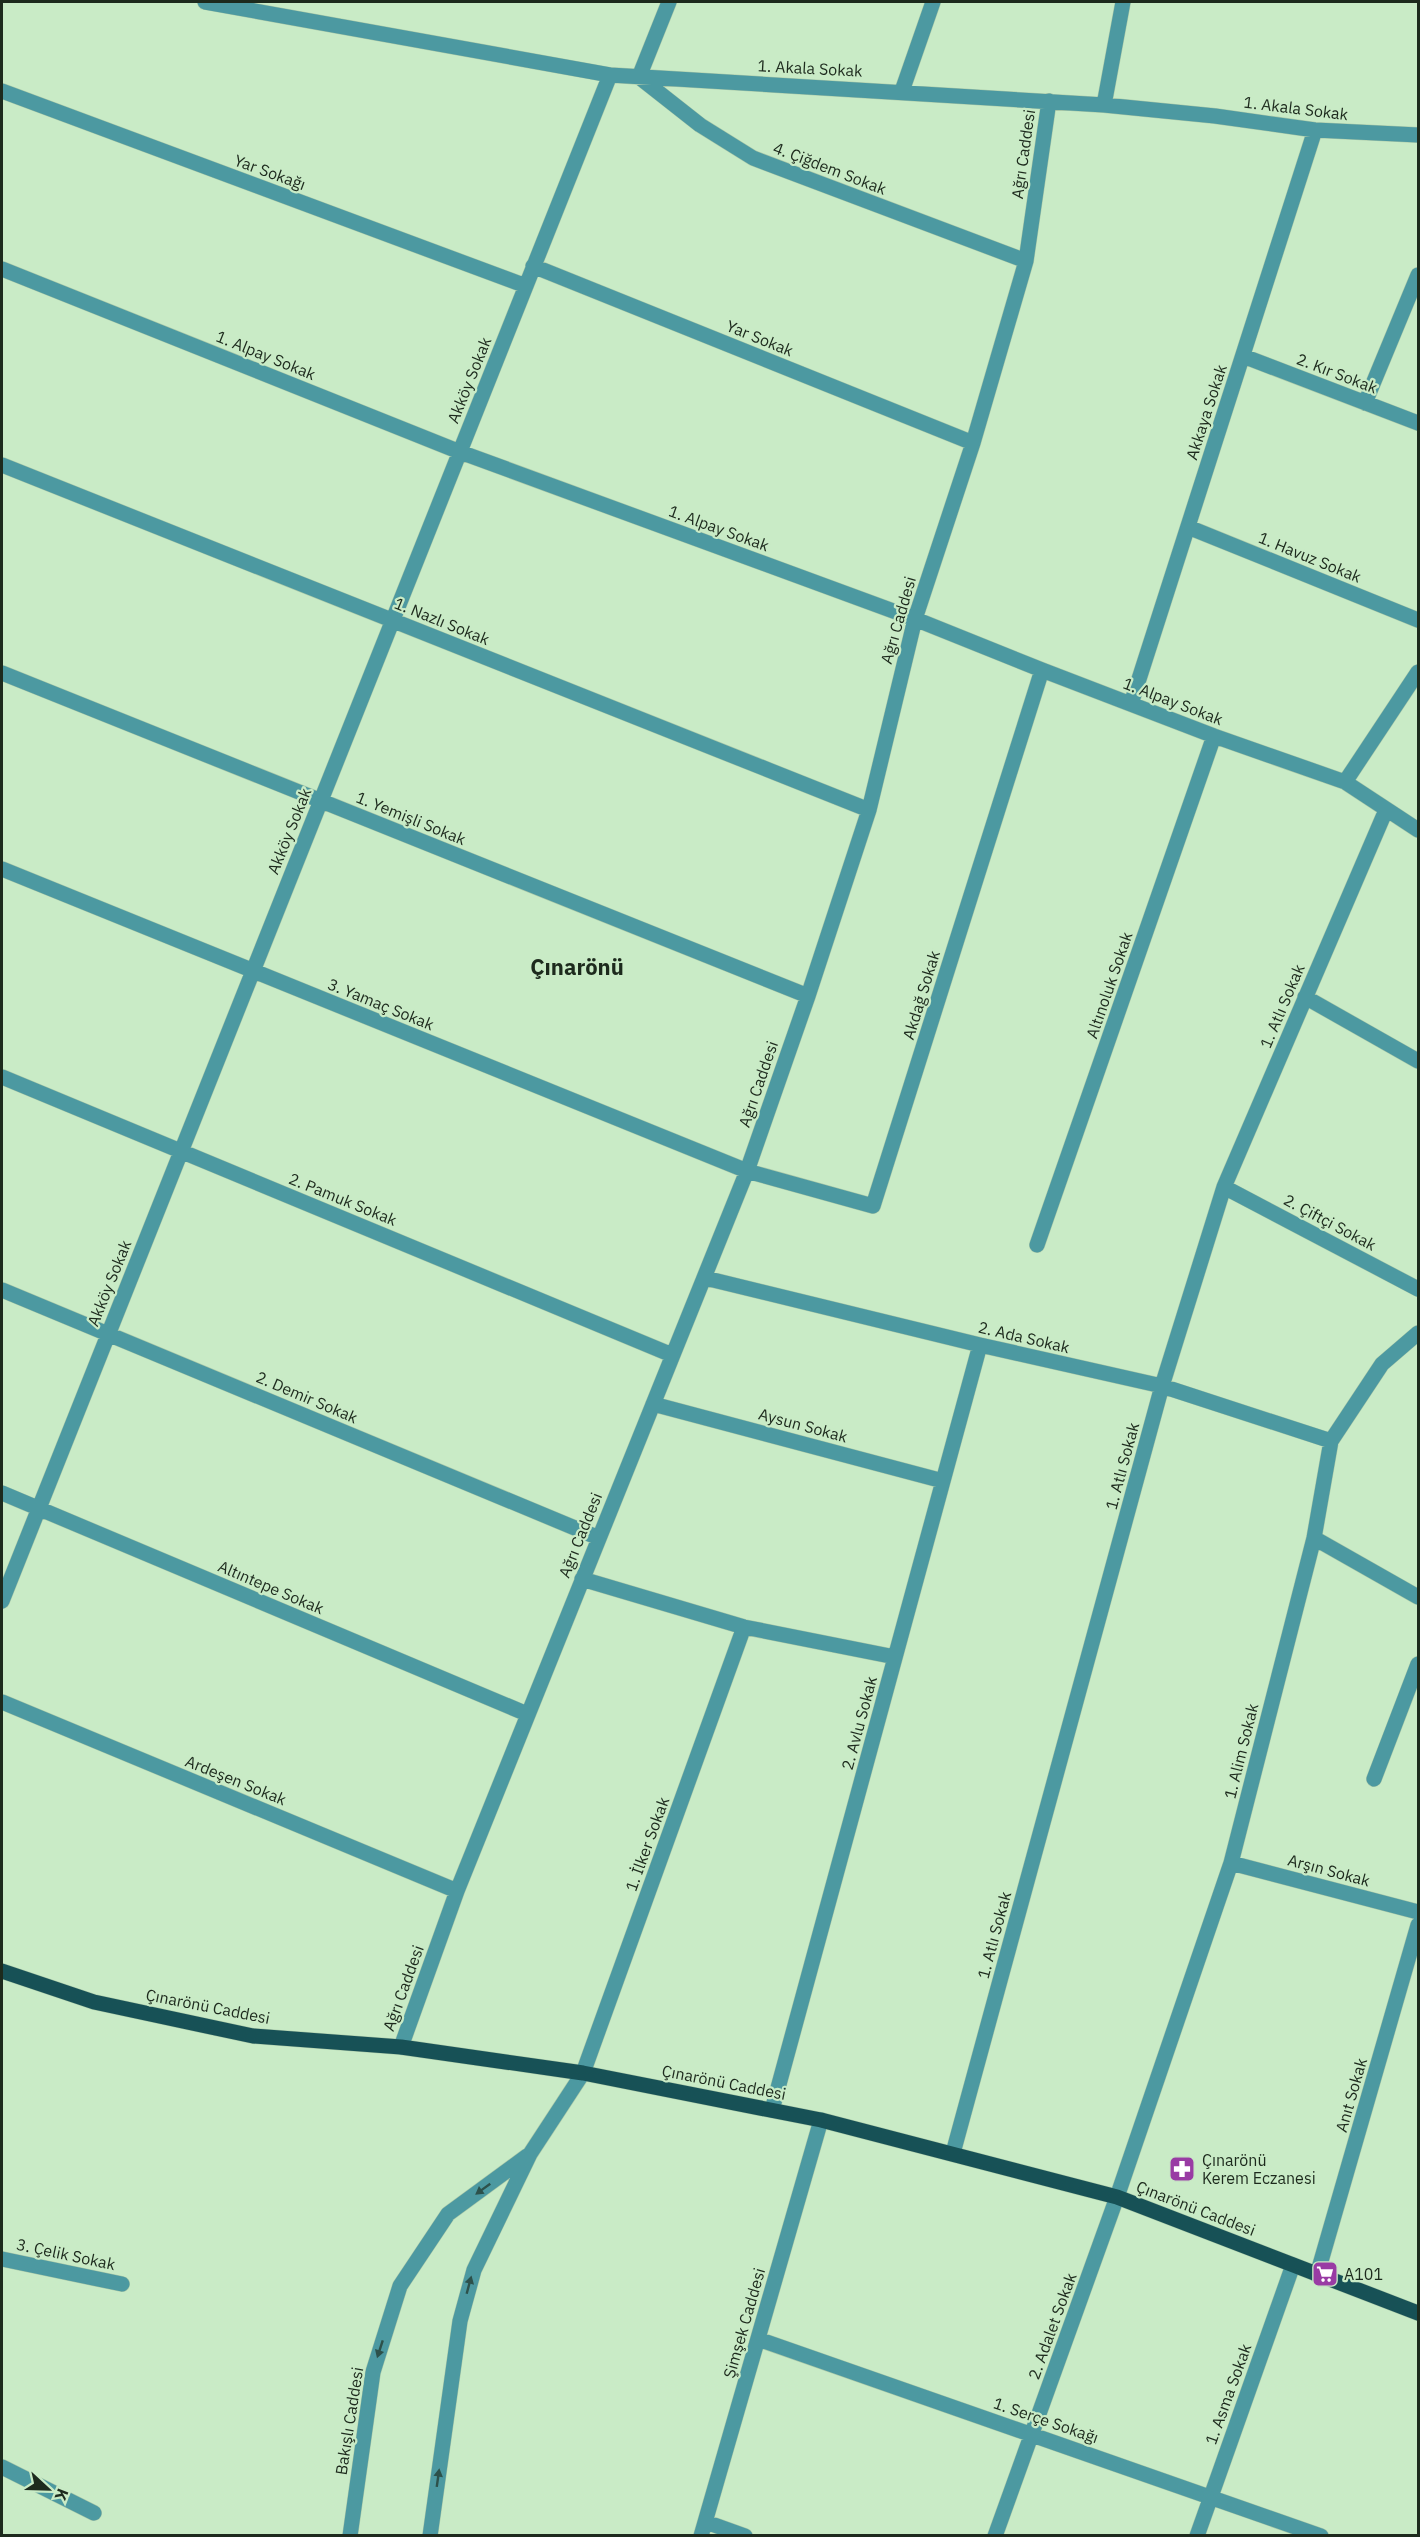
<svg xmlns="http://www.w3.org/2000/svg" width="1420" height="2537" font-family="'IBM Plex Sans',sans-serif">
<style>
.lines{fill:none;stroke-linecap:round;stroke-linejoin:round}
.minor-casing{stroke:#aac8a8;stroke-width:16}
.major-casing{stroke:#aac8a8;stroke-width:16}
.minor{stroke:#4c99a1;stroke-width:15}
.major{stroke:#175156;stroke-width:15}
.oneway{fill:#2d514b}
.labels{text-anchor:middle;stroke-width:4.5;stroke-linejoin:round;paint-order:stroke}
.street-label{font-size:16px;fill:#1d2a1d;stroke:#c9ebc6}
.poi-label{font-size:16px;fill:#1d2a1d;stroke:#c9ebc6;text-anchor:start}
.district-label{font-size:22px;font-weight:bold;fill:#1d2a1d;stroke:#c9ebc6}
</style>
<rect width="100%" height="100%" fill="#c9ebc6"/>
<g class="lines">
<!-- minor casing -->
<g class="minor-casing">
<path id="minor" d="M205,2l405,73 494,30 111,11 100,14 103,5
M669,2l-30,75 61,48 53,33 273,103
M2,91l524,195
M902,91l31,-89
M1104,105l19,-103
M533,266l440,177
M2,269l458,183 455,167 127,51 172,66 131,46 73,48
M1243,356l175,67
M1365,403l53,-128
M2,465l867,345
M1188,527l230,93
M2,673l806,323
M1131,704l184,-574
M1345,782l73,-110
M2,869l745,302 126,35 169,-536
M1305,997l113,64
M2,1077l670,278
M1224,1187l194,102
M1037,1245l177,-509
M705,1278l275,67 182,41 169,55
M2,1290l597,248
M653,1404l290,77
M2,1493l525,221
M1314,1538l104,59
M582,1579l162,48 151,30
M2,1601l608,-1526
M2,1702l455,189
M1374,1779l44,-115
M1231,1863l187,49
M401,2047l56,-156 290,-720 61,-175 61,-186 46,-191 58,-176 53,-182 23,-160
M772,2110l208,-765
M953,2153l209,-767 62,-199 162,-377
M2,2259l120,25
M1317,2275l101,-350
M758,2339l563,197
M2,2467l92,46
M706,2522l39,14
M350,2536l23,-164 27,-86 48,-72 79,-58
M430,2536l30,-215 14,-51 56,-116 53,-81 161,-446
M701,2536l120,-416
M995,2536l122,-339 114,-334 83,-325 17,-97 51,-77 36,-31
M1197,2536l96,-271"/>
</g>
<!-- major casing -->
<g class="major-casing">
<path id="major" d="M2,1971l92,31 159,34 148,11 182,26 238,47 296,77 301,116"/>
</g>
<!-- minor -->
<use href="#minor" class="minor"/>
<!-- major -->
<use href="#major" class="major"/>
</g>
<!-- one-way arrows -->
<defs><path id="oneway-solid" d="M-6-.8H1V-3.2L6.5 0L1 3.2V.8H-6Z" transform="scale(1.5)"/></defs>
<g class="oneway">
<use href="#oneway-solid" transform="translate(483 2189) rotate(144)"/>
<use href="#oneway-solid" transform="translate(469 2285) rotate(-75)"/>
<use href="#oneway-solid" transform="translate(380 2349) rotate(108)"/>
<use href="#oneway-solid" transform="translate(438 2478) rotate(-82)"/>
</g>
<!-- icons -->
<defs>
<g id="pharmacy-square" transform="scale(1.35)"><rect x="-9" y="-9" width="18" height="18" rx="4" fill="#993ba4" stroke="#c9ebc6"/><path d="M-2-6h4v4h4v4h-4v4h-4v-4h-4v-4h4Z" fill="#fff"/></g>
<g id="supermarket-square" transform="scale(1.35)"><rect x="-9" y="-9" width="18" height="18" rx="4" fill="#993ba4" stroke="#c9ebc6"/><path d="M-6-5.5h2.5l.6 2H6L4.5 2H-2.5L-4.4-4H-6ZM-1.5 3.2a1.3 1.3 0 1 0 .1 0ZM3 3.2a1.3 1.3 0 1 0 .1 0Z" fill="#fff"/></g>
</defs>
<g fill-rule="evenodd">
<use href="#pharmacy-square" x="1182" y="2169"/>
<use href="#supermarket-square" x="1325" y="2274"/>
</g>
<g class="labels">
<!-- street labels -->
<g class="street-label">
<text transform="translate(810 68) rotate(3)" y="6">1. Akala Sokak</text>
<text transform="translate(1296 108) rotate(7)" y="6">1. Akala Sokak</text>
<text transform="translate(1023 154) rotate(-82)" y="6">Ağrı Caddesi</text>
<text transform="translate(830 168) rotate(21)" y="6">4. Çiğdem Sokak</text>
<text transform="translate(270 172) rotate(20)" y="6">Yar Sokağı</text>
<text transform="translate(760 338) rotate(22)" y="6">Yar Sokak</text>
<text transform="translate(266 355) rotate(22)" y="6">1. Alpay Sokak</text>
<text transform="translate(1337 373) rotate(21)" y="6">2. Kır Sokak</text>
<text transform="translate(469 380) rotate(-68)" y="6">Akköy Sokak</text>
<text transform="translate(1206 412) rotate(-72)" y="6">Akkaya Sokak</text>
<text transform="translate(719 528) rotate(20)" y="6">1. Alpay Sokak</text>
<text transform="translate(1310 557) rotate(22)" y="6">1. Havuz Sokak</text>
<text transform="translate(898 620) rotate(-74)" y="6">Ağrı Caddesi</text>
<text transform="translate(442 621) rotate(22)" y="6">1. Nazlı Sokak</text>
<text transform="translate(1173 701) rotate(21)" y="6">1. Alpay Sokak</text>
<text transform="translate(411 818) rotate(22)" y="6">1. Yemişli Sokak</text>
<text transform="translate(289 831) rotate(-68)" y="6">Akköy Sokak</text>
<text transform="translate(1109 985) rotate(-71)" y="6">Altınoluk Sokak</text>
<text transform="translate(921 995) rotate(-73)" y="6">Akdağ Sokak</text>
<text transform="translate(381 1004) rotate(22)" y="6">3. Yamaç Sokak</text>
<text transform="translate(1282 1006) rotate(-67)" y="6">1. Atlı Sokak</text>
<text transform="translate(758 1084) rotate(-71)" y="6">Ağrı Caddesi</text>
<text transform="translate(343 1199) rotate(22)" y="6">2. Pamuk Sokak</text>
<text transform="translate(1330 1222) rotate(28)" y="6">2. Çiftçi Sokak</text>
<text transform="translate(109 1283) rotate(-68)" y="6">Akköy Sokak</text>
<text transform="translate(1024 1337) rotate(13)" y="6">2. Ada Sokak</text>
<text transform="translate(307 1397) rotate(23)" y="6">2. Demir Sokak</text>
<text transform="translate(803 1425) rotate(15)" y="6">Aysun Sokak</text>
<text transform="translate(1122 1466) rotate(-75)" y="6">1. Atlı Sokak</text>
<text transform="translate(580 1535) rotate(-68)" y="6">Ağrı Caddesi</text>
<text transform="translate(271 1587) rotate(23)" y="6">Altıntepe Sokak</text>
<text transform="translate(859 1723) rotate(-75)" y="6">2. Avlu Sokak</text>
<text transform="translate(1241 1751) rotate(-76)" y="6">1. Alim Sokak</text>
<text transform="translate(236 1780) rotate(22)" y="6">Ardeşen Sokak</text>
<text transform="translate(647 1844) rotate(-70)" y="6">1. İlker Sokak</text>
<text transform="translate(1329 1870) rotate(15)" y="6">Arşın Sokak</text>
<text transform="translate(994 1935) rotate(-75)" y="6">1. Atlı Sokak</text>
<text transform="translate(403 1988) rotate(-70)" y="6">Ağrı Caddesi</text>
<text transform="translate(208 2006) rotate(11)" y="6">Çınarönü Caddesi</text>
<text transform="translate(724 2082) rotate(11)" y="6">Çınarönü Caddesi</text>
<text transform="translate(1351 2095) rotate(-74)" y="6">Anıt Sokak</text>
<text transform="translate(1196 2208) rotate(21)" y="6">Çınarönü Caddesi</text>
<text transform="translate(66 2254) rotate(12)" y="6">3. Çelik Sokak</text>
<text transform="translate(744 2323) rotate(-74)" y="6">Şimşek Caddesi</text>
<text transform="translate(1052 2326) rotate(-70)" y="6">2. Adalet Sokak</text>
<text transform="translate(1228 2394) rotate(-70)" y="6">1. Asma Sokak</text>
<text transform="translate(1046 2420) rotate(19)" y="6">1. Serçe Sokağı</text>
<text transform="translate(349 2421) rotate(-81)" y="6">Bakışlı Caddesi</text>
</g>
<!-- poi labels -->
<g class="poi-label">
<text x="1202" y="2166">Çınarönü<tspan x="1202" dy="18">Kerem Eczanesi</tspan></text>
<text x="1344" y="2280">A101</text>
</g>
<!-- district labels -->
<g class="district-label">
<text x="577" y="975">Çınarönü</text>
</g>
</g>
<!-- border -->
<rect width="1420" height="2537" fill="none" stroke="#1d2a1d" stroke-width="6"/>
<!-- north arrow -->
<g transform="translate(48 2489) rotate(112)" stroke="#c9ebc6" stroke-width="4.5" paint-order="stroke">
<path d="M0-4.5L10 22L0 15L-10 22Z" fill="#1d2a1d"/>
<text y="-9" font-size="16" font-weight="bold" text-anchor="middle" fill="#1d2a1d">K</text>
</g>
</svg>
